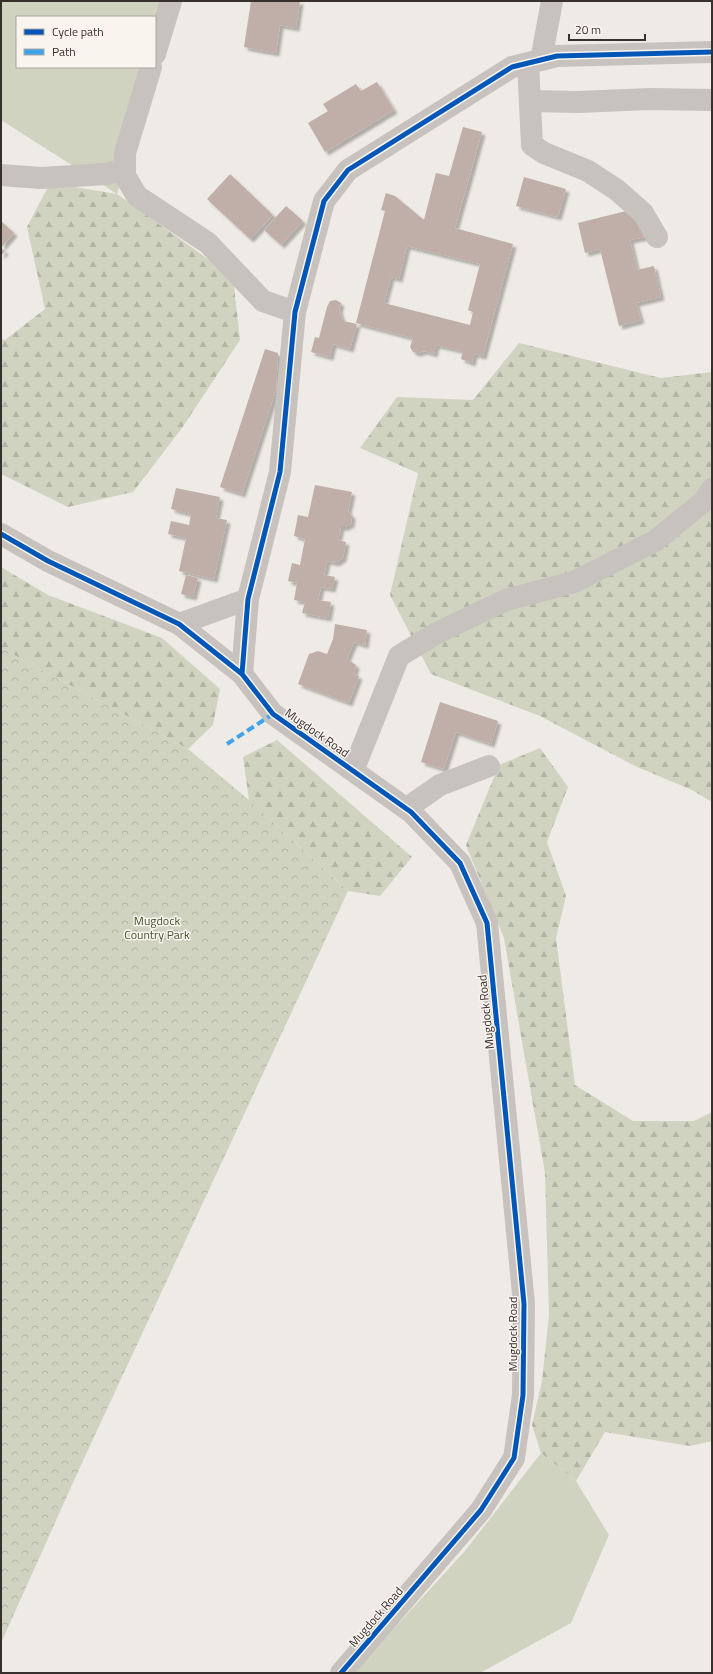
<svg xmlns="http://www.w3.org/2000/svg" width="713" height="1674" font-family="'Titillium Web',sans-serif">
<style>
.grass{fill:#cfd3c0}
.forest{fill:url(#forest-firs)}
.park{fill:url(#park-crowns)}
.building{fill:#c0afa8;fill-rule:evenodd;filter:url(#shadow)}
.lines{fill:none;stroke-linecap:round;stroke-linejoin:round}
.minor{stroke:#c7c2be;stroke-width:22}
.quiet{stroke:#3fa3eb;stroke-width:4;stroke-dasharray:8 4;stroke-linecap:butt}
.cycleway-casing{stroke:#f9f4ee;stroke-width:8}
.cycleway{stroke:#0057b8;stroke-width:5}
.labels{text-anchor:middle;stroke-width:3;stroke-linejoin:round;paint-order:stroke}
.street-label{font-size:12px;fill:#38302c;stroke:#f9f4ee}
.park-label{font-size:12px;fill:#485531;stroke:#f9f4ee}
</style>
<defs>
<pattern id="forest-firs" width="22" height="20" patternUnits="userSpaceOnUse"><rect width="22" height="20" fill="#cfd3c0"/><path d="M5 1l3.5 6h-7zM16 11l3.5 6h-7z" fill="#b2b5a5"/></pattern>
<pattern id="park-crowns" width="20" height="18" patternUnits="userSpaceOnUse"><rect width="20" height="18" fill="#cfd3c0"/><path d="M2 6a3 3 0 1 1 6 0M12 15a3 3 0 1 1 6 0" fill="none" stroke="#b2b5a5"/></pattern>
<filter id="shadow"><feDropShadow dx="3.5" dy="3.5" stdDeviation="1" flood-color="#0004"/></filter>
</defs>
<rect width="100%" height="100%" fill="#eeeae5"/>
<!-- grass -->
<path class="grass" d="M1,1h172l-18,16h-138v50h137l-37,127 -116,-74z
M541,1453l35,28 33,54 -38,88 -91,50h-127l112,-122z"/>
<!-- forest -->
<path class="forest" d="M50,183l67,11 116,83 7,63 -58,88 -49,64 -65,15 -67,-33v-135l4,1 40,-31 -18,-82z
M519,343l142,35 51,-6v430l-20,-12 -57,-24 -95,-50 -109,-42 -41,-79 28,-122 -58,-25 37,-51 76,3z
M1,567l47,28 114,43 58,51 -7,36 -25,24 -187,-101z
M277,740l135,117 -32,39 -32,-5 -99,-91 -6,-43z
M540,748l28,39 -21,55 19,54 -10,42 19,147 58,36h61l18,-9v329l-22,5 -85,-14 -29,49 -35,-28 -9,-28 10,-44 7,-66 -4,-142 -41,-235 -38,-93 33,-80z"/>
<!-- park -->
<path class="park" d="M1,648l187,101 61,51 99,91 -267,574 -80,178z"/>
<!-- building -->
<path class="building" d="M251,1h49l-4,27 -16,-3 -4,28 -32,-6z
M377,82l17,28 -69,42 -17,-29 20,-12 -5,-7 33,-20 5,7z
M463,127l19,5 -27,96 58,16 -30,112 -9,-2 -2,9 -11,-4 2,-8 -27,-6 -2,9 -10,-3 -6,2 -5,-1 -3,-5 3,-9 -57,-15 29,-112 -4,-1 5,-17 9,3 29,24 12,-47 13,3zM407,246l73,18 -12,46 5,2 -3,13 -86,-22 7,-26 8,2z
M230,174l43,41 -23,24 -43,-40z
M524,177l42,12 -8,28 -42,-11z
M286,206l17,15 -22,24 -17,-15z
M638,208l7,29 -15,3 7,30 17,-4 7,31 -25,6 5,17 -22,6 -19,-77 -15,4 -7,-30z
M1,221l13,12 -13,15 4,3 -4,5z
M336,300l5,3 -2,7 4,11 14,3 -7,25 -17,-5 -3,13 -19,-5 4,-15 4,1 8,-31 3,-6z
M265,349l13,4 -2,37 -34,104 -22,-7z
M315,485l37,7 -4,19 4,5 -1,8 -6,3h-4l-3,13 8,2 -3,16 -7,5 -9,-2 -3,14 11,2 -3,12 -11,-2 -3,13 13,2 -3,16 -26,-5 3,-11 -11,-2 3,-17 -9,-2 4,-18 8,2 5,-26 -11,-3 4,-21 10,2z
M176,488l44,9 -4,21 11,2 -13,59 -35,-8 7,-33 -18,-4 3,-13 18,4 2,-11 -20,-5z
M186,575l12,3 -5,19 -12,-3z
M335,624l32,6 -2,15 -11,-3 -7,17 9,6 -2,9 5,2 -10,27 -51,-19 11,-30 9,-3 9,3 6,-15z
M440,702l58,19 -7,23 -35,-12 -12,37 -23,-7z"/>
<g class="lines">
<!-- minor -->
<path class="minor" d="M155,54l16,-53
M541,60l11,-59
M528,63l4,82 12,8 44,18 29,19 26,23 14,24
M151,67l-26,86v23l12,20 71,47 55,58 32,11
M530,101l49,1 70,-3 63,1
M1,175l40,3 65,-4 19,-5
M1,534l47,27 131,63 63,50 31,40 138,98 49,51 27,60 37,381 -1,91 -9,63 -33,52 -140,163
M179,624l69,-25
M242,674l6,-75 32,-127 15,-160 29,-111 24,-31 164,-103 45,-11 155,-4
M353,771l46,-115 38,-23 69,-33 68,-18 81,-41 48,-39 9,-13
M407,808l33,-23 49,-19"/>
<!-- quiet -->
<path class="quiet" d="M227,744l46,-30"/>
<!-- cycleway casing -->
<g class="cycleway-casing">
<path id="cycleway" d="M1,534l47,27 131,63 63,50 31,40 138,98 49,51 27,60 37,381 -1,91 -9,63 -33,52 -140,163
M242,674l6,-75 32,-127 15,-160 29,-111 24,-31 164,-103 45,-11 155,-4"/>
</g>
<!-- cycleway -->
<use href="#cycleway" class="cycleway"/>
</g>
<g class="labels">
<!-- street labels -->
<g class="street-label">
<text transform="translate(317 733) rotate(35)" y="4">Mugdock Road</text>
<text transform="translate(486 1012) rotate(-96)" y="4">Mugdock Road</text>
<text transform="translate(513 1334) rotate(-90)" y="4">Mugdock Road</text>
<text transform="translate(376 1617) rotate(-49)" y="4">Mugdock Road</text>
</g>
<!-- park labels -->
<g class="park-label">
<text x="157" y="925">Mugdock<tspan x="157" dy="14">Country Park</tspan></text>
</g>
</g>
<!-- border -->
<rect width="713" height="1674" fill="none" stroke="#38302c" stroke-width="4"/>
<!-- legend -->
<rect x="16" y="16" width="140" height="52" fill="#f9f4ee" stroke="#aca6a0"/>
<rect x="24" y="29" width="20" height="6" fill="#0057b8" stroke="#aca6a0"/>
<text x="52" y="36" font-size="12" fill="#38302c">Cycle path</text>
<rect x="24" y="49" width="20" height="6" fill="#3fa3eb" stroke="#aca6a0"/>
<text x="52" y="56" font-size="12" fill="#38302c">Path</text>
<!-- scale -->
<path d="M569 34v6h76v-6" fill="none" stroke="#38302c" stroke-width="2"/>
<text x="575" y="34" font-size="12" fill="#38302c" stroke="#f9f4ee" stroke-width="3" paint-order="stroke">20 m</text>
</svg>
